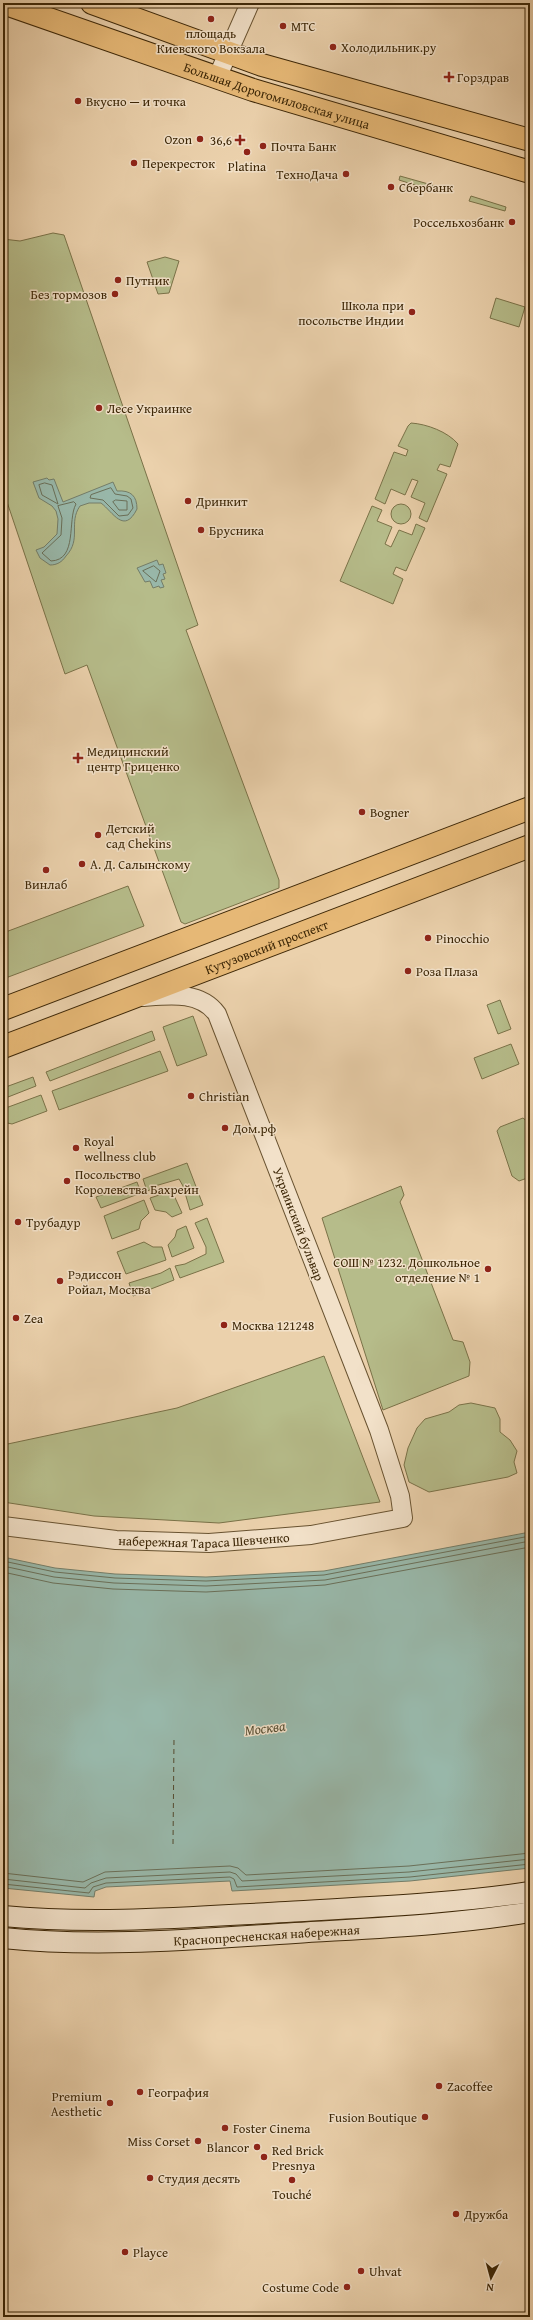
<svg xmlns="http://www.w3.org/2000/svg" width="533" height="2320" font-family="'Gentium Book Plus',serif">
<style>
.green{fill:#b6bc8a;stroke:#7a7248}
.water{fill:#98b7a9;stroke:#747d68}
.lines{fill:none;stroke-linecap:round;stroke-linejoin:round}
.shore{stroke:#6a6f58;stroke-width:1}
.ferry{stroke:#544b30;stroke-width:1;stroke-dasharray:5 4;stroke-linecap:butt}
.tertiary-casing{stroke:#685230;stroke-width:20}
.secondary-casing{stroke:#3d2707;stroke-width:22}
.primary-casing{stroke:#3d2707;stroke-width:24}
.tertiary{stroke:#f2e1c9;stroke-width:18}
.secondary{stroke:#f2e1c9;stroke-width:20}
.primary{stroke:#e6b876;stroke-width:22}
.poi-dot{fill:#8f2418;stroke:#f2e1c9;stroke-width:1.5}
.labels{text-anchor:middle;stroke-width:3;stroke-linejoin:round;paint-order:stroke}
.poi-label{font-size:13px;fill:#3d2707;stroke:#f2e1c9;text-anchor:start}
.street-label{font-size:13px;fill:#3d2707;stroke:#f2e1c9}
.water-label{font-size:14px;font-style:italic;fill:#544b30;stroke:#f2e1c9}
</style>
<rect width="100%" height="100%" fill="#ebd1ac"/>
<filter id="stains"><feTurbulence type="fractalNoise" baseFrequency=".005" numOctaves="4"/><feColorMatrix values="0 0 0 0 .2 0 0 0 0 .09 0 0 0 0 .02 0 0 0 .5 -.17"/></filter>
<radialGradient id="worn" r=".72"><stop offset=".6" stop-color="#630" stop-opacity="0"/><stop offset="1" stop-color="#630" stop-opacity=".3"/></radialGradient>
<!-- green -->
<path class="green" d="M400,176l39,11 -2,5 -38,-12z
M471,196l35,11 -1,4 -36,-10z
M53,233l11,2 134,390 -12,5 93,250v8l-94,36 -4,-2 -94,-257 -22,9 -62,-184v-251l17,2z
M165,257l14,4 -10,32 -11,1 -11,-32z
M496,298l29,9 -6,20 -29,-9z
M411,423c16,1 37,9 47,21l-8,23 -10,-3 -3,6 10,4 -20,48 -8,-4 6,-15 -14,-6 7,-16 -6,-2 -7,16 -14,-6 -6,15 -10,-5 19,-47 12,4 2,-6 -10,-4 10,-20z
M391 514a10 10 0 1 1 20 0a10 10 0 1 1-20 0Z
M372,506l10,4 -5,11 15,6 -7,17 6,3 8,-17 13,5 4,-11 9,4 -19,43 -10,-4 -3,7 10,5 -10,25 -53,-23z
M128,886l16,40 -141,53v-46z
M500,1000l11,29 -13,5 -11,-29z
M193,1016l14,39 -30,11 -14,-39z
M152,1031l3,9 -105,41 -4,-9z
M511,1044l8,20 -37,15 -8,-21z
M160,1051l8,20 -109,39 -7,-19z
M33,1077l3,9 -33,13v-11z
M41,1095l6,16 -35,13 -9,-2v-13z
M523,1118l7,6v53l-11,4 -7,-5 -15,-45 3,-4z
M187,1163l16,42 -13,5 -7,-24 -4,-7 -24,7v2l-8,3 -4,-12z
M137,1182l4,11 -40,15 -5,-11z
M401,1186l3,9 -4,7 53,138 10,2 7,20 -1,14 -86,34 -61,-192z
M172,1191l10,22 -10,4 -6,-5 -11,-2 -5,-12z
M144,1200l5,13 -8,8 -2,8 -27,10 -8,-23z
M207,1218l17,44 -44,16 -5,-12 10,-2 21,-10v-7l-11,-24z
M186,1226l8,22 -22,9 -4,-12 7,-8 2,-7z
M144,1242l9,5h9l4,13 -40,14 -9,-22z
M170,1268l4,12 -41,16 -4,-13 32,-10z
M324,1356l56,146 -161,21 -125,-7 -91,-14v-57l174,-37z
M471,1403l24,5 5,11v13l10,8 7,11 -3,11 3,11 -9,4 -79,15 -20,-10 -5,-17 4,-17 9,-20 8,-9 24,-7 10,-7z"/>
<!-- water -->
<path class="water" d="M47,478l2,2 5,-1 9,23 50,-20 4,9c14,-1 20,5 20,18 -13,26 -24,3 -36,-6h-12l-9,3c-12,17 2,33 -14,50 -4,6 -9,9 -16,9l-10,-7 -4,-8 8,-3 13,-13 1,-15 -2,-8 -4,-5 -13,-8 -6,-16z
M157,560l2,5 4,-1 3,9 -3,1 2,5 -4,1 3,7 -4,1 -1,-2 -6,2 -3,-7 -5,1 -8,-14z
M530,1532v336l-120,13 -178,10 -2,-10 -124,6 -11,4 -1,6 -91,-9v-331l52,11 60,6 91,3 118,-6z"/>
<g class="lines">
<!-- shore -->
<path class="shore" d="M45,483l7,2 6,19 -16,-9 -3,-10z
M111,488l4,6 12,2 4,3 2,9 -5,7 -9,1 -16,-16 -13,-2 1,-3z
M116,500l11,1v9h-8l-6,-8z
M74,502l2,2c-9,16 2,56 -25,57l-9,-8 19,-18 1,-17 -4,-12z
M154,566l6,5 -4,11 -13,-11z
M3,1561l52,11 60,6 91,3 118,-6 206,-39
M3,1566l51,11 60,6 92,3 119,-6 205,-39
M3,1572l50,11 60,6 93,3 119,-7 205,-38
M3,1873l80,9 22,-10 125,-6 8,2 8,7 163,-9 121,-13
M3,1879l82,9 6,-5 15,-5 124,-6 6,2 6,7 167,-9 121,-13
M3,1884l86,9 4,-6 13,-4 124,-6 4,2 3,8 173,-10 120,-13"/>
<!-- ferry -->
<path class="ferry" d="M173,1844l1,-104"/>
<!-- tertiary casing -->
<g class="tertiary-casing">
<g id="tertiary">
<path d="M217,78l33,-75"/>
<path id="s1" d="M3,1526l113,14 93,3 102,-8 92,-17 -3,-22 -21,-66 -162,-416c-17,-23 -47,-19 -73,-17"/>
</g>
</g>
<!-- secondary casing -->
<g class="secondary-casing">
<g id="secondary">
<path d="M3,1916c94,9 189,1 283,-4 82,-5 163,-8 244,-20"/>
<path id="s2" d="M3,1938c97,10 195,1 292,-5 79,-5 158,-8 235,-21"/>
</g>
</g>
<!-- primary casing -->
<g class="primary-casing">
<g id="primary">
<path id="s3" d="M3,3l250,87 277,82"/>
<path d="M92,3l170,62 268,75"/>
<path d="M3,1009l527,-201"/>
<path id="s4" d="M3,1047l527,-201"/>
</g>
</g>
<!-- tertiary -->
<use href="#tertiary" class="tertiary"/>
<!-- secondary -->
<use href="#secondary" class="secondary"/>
<!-- primary -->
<use href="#primary" class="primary"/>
</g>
<!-- markers -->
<g class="poi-dot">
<circle cx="211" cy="19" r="4"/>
<circle cx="283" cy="26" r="4"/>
<circle cx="333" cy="47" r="4"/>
<path d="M447 71h4v4h4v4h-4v4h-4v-4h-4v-4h4z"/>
<circle cx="78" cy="101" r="4"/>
<circle cx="200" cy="139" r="4"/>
<path d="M238 134h4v4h4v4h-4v4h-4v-4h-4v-4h4z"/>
<circle cx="263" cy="146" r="4"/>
<circle cx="247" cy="152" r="4"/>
<circle cx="134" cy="163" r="4"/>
<circle cx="346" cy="174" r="4"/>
<circle cx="391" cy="187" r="4"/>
<circle cx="512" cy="222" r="4"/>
<circle cx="118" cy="280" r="4"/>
<circle cx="115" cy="294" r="4"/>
<circle cx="412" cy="312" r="4"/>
<circle cx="99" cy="408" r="4"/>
<circle cx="188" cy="501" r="4"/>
<circle cx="201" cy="530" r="4"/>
<path d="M76 752h4v4h4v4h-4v4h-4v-4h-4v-4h4z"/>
<circle cx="362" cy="812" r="4"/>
<circle cx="98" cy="835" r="4"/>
<circle cx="82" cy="864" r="4"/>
<circle cx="46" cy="870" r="4"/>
<circle cx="428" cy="938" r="4"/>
<circle cx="408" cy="971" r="4"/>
<circle cx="191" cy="1096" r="4"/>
<circle cx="225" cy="1128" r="4"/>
<circle cx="76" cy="1148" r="4"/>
<circle cx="67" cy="1181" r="4"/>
<circle cx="18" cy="1222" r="4"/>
<circle cx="488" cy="1269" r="4"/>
<circle cx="60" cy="1281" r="4"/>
<circle cx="16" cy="1318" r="4"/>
<circle cx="224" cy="1325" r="4"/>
<circle cx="439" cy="2086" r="4"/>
<circle cx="140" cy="2092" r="4"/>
<circle cx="110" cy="2103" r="4"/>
<circle cx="425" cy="2117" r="4"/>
<circle cx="225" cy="2128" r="4"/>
<circle cx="198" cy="2141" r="4"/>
<circle cx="257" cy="2147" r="4"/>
<circle cx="264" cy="2157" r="4"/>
<circle cx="150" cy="2178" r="4"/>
<circle cx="292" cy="2180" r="4"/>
<circle cx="456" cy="2214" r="4"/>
<circle cx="125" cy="2252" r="4"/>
<circle cx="361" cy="2271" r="4"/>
<circle cx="347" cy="2287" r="4"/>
</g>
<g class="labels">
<!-- poi labels -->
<g class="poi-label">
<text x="291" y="31">МТС</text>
<text x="211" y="38" text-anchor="middle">площадь<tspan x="211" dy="15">Киевского Вокзала</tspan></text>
<text x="341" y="52">Холодильник.ру</text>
<text x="457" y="82">Горздрав</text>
<text x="86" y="106">Вкусно — и точка</text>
<text x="192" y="144" text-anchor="end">Ozon</text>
<text x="232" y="145" text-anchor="end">36,6</text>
<text x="271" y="151">Почта Банк</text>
<text x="142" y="168">Перекресток</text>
<text x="247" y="171" text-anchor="middle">Platina</text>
<text x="338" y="179" text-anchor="end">ТехноДача</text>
<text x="399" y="192">Сбербанк</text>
<text x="504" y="227" text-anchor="end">Россельхозбанк</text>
<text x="126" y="285">Путник</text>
<text x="107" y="299" text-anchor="end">Без тормозов</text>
<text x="404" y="310" text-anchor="end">Школа при<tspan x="404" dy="15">посольстве Индии</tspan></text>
<text x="107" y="413">Лесе Украинке</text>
<text x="196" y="506">Дринкит</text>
<text x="209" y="535">Брусника</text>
<text x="87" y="756">Медицинский<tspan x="87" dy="15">центр Гриценко</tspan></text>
<text x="370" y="817">Bogner</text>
<text x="106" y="833">Детский<tspan x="106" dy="15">сад Chekins</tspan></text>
<text x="90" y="869">А. Д. Салынскому</text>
<text x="46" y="889" text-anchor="middle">Винлаб</text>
<text x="436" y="943">Pinocchio</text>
<text x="416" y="976">Роза Плаза</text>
<text x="199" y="1101">Christian</text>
<text x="233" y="1133">Дом.рф</text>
<text x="84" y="1146">Royal<tspan x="84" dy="15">wellness club</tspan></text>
<text x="75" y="1179">Посольство<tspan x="75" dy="15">Королевства Бахрейн</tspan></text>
<text x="26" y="1227">Трубадур</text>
<text x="480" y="1267" text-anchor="end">СОШ № 1232. Дошкольное<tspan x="480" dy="15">отделение № 1</tspan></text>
<text x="68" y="1279">Рэдиссон<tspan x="68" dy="15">Ройал, Москва</tspan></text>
<text x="24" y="1323">Zea</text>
<text x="232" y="1330">Москва 121248</text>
<text x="447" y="2091">Zacoffee</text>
<text x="148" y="2097">География</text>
<text x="102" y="2101" text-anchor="end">Premium<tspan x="102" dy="15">Aesthetic</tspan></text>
<text x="417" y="2122" text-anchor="end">Fusion Boutique</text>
<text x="233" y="2133">Foster Cinema</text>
<text x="190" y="2146" text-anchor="end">Miss Corset</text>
<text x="249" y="2152" text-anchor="end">Blancor</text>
<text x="272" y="2155">Red Brick<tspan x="272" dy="15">Presnya</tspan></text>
<text x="158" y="2183">Студия десять</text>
<text x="292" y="2199" text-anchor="middle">Touché</text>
<text x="464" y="2219">Дружба</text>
<text x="133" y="2257">Playce</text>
<text x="369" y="2276">Uhvat</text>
<text x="339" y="2292" text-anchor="end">Costume Code</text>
</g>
<!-- street labels -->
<g class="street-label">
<text dy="5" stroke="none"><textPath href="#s3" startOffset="289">Большая Дорогомиловская улица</textPath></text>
<text dy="5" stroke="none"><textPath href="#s4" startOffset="282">Кутузовский проспект</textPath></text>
<text transform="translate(299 1224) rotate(69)" y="5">Украинский бульвар</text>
<text dy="5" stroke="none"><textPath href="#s1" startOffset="202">набережная Тараса Шевченко</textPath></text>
<text dy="5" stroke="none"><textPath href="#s2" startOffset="264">Краснопресненская набережная</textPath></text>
</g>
<!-- water labels -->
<g class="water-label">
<text transform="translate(265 1728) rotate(-7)" y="5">Москва</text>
</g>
</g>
<!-- margin -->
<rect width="533" height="2320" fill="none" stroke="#ebd1ac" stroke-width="16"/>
<rect x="4" y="4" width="525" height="2312" fill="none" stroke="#3d2707" stroke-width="2"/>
<rect x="8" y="8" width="517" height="2304" fill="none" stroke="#3d2707"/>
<!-- north arrow -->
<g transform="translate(491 2278) rotate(186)" stroke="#f2e1c9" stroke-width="3" paint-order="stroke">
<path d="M0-3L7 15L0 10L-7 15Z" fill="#3d2707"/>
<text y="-6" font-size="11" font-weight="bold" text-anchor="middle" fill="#3d2707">N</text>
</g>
<rect width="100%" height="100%" filter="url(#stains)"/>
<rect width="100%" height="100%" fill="url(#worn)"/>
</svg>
